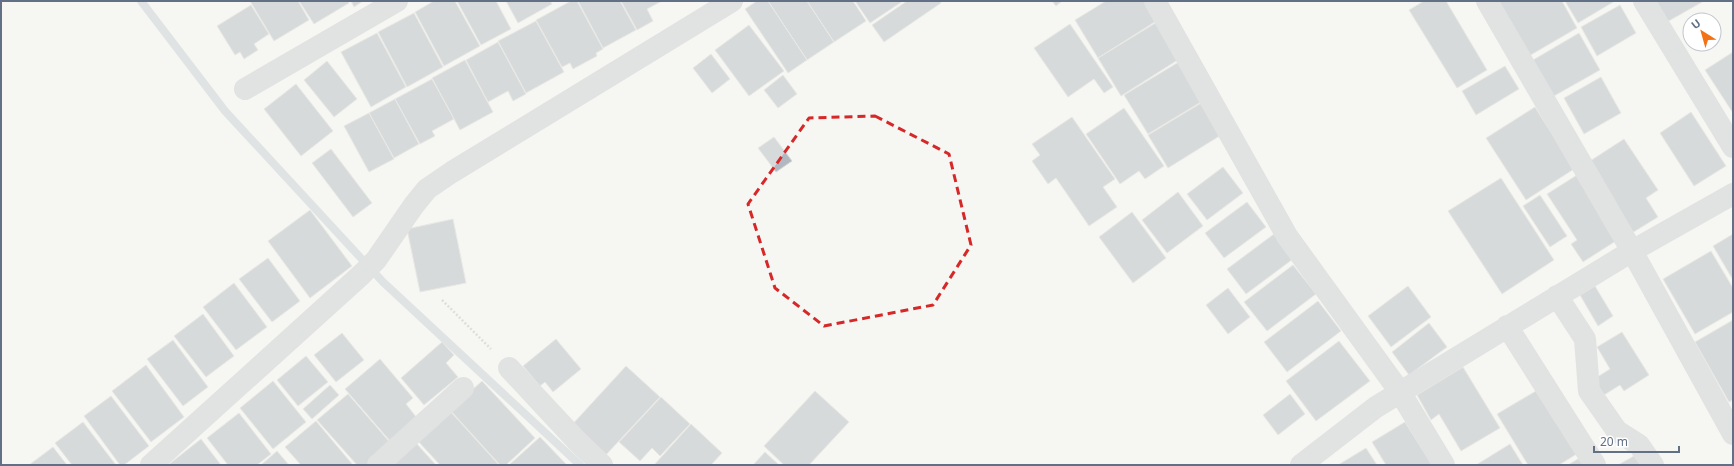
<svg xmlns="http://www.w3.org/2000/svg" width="1734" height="466" font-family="'Noto Sans',sans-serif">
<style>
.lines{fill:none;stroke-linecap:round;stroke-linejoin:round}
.stream{stroke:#c5cdd3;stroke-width:8}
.building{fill:#b2b8bf;stroke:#d7d8d5}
.path{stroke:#c0c2c4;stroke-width:2.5;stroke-dasharray:2 2;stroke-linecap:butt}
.minor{stroke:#c8cace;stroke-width:22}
.marked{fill:none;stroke:#d62828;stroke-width:3;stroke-dasharray:8 5;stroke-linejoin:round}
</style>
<rect width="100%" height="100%" fill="#f6f6f2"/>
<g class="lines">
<!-- stream -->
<path class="stream" d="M141,1l84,110 158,171 197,183"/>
</g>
<!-- building -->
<path class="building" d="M250,1h48l11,19 -35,21z
M299,1h49l1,2 -35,21z
M351,1h12l-9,6z
M434,1h21l25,45 -36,20 -29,-54z
M457,1h39l15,28 -30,16z
M506,1h44l2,3 -34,19z
M571,1h6l26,48 -7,4 1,3 -24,13 -3,-6 -8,4 -26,-47z
M578,1h42l16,29 -33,18z
M621,1h41l-15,8 6,12 -16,9z
M757,1h11l39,59 -19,13 -43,-64z
M768,1h39l27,41 -27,18z
M807,1h46l13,20 -32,21z
M855,1h48l-33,22z
M907,1h33l1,2 -57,39 -12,-17z
M1052,1h10l-6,5z
M1106,1h44l11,17 -63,40 -23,-38z
M1424,1h22l41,69 -30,18 -48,-78z
M1498,1h64l15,27 -48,28z
M1565,1h50l-37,22z
M1655,1h49l-37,21z
M251,5l18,29 -15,10 4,6 -14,9 -4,-7 -5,3 -18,-29z
M1620,5l16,28 -39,23 -16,-29z
M414,13l29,54 -36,20 -29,-55z
M1162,19l22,37 -63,40 -23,-38z
M536,21l28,51 -38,21 -28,-52z
M1070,24l43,63 -9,6 -10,-14 -26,18 -34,-49z
M749,25l35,46 -35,25 -34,-46z
M377,33l29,54 -35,20 -30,-55z
M1579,33l21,37 -46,26 -21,-36z
M498,42l28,52 -13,7 -5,-10 -20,11 -22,-42z
M1733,52v61l-28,-43z
M711,54l19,25 -18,14 -19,-25z
M465,60l28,52 -33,18 -28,-52z
M1182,60l24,39 -58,35 -24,-39z
M327,61l30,38 -23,18 -30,-37z
M1505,66l14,23 -43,26 -14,-24z
M783,75l14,19 -19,14 -14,-18z
M1601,77l20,36 -37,21 -20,-36z
M432,79l22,40 -22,12 3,5 -15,8 -25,-45z
M296,84l37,47 -32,25 -37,-47z
M395,99l24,45 -25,14 -25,-45z
M1206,100l20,32 -58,36 -20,-33z
M1535,107l39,62 -48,31 -40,-62z
M1124,108l40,58 -19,13 -6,-8 -19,13 -34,-50z
M1691,112l35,54 -32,20 -34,-53z
M369,113l25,46 -25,13 -25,-46z
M1072,117l43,62 -12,8 14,20 -28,19 -33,-48 -8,6 -16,-23 8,-6 -8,-11z
M774,137l18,24 -16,11 -18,-24z
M1624,139l34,51 -12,8 12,19 -26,16 -45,-70z
M331,149l41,54 -19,14 -41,-54z
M1223,167l20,26 -36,27 -20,-26z
M1577,175l42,64 -36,23 -12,-18 6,-4 -30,-46z
M1501,178l53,82 -52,34 -54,-83z
M1178,192l25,34 -36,27 -25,-33z
M1540,195l27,41 -17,11 -27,-41z
M1247,202l19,25 -42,31 -19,-25z
M310,210l42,56 -42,32 -42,-57z
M1132,212l34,46 -33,25 -34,-46z
M453,219l13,64 -46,9 -13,-63z
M1274,234l19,25 -47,35 -19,-25z
M1733,234v46l-20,-34z
M1711,251l22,37v24l-38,22 -32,-55z
M268,258l32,43 -28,21 -33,-43z
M1293,265l23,29 -49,37 -23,-29z
M234,283l33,44 -31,23 -33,-43z
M1408,286l23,31 -40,30 -23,-31z
M1595,286l18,30 -15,10 -18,-31z
M1228,288l22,29 -22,17 -22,-29z
M1318,301l23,30 -54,41 -23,-30z
M203,314l31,42 -28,21 -32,-41z
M1733,320v80l-4,2 -34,-60z
M1429,323l18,24 -38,28 -17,-23z
M1622,332l27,43 -25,16 -4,-6 -16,10 -10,-16 16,-10 -13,-22z
M342,333l22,27 -28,22 -22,-27z
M556,339l25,30 -28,23 -8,-10 -5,4 -17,-20z
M173,340l35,47 -25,19 -36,-47z
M1339,341l31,40 -54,40 -30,-40z
M442,342l12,13 -8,8 12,14 -34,28 -23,-27z
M306,356l22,26 -30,24 -21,-26z
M380,359l33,39 -7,6 11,14 -27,23 -45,-52z
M146,365l38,52 -33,25 -39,-51z
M626,366l34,31 -57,61 -33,-31z
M1463,367l37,61 -39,23 -22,-37 -8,6 -14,-25z
M273,381l33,41 -33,27 -33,-41z
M482,381l53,57 -29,27h-6l-50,-55z
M330,385l9,10 -27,24 -9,-10z
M1541,388l39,64 -21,13h-31l-31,-51z
M815,391l34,31 -40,43h-25l-20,-19z
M348,394l45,52 -23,19h-13l-40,-45z
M1290,394l15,20 -27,21 -15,-20z
M111,396l38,50 -25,19h-4l-36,-49z
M661,397l29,27 -30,32 -8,-8 -12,13 -21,-19z
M450,411l49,54h-59l-23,-25z
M239,413l32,41 -14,11h-29l-21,-27z
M316,421l37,44h-52l-16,-18z
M83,422l33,43h-44l-17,-22z
M1405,422l27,43h-46l-14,-23z
M691,424l31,29 -11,12h-57z
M540,437l27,28h-58z
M201,439l20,26h-53z
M416,443l20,22h-45z
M1510,444l13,21h-47z
M53,447l14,18h-38z
M1366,448l11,17h-39z
M277,451l12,14h-28z
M765,452l14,13h-26z
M1641,452l8,13h-31z
M1581,457l5,8h-18z"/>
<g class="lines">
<!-- path -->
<path class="path" d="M442,300l49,49"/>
<!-- minor -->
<path class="minor" d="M1155,1l132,235 113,156 44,73
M1487,1l145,250 101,183
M1644,1l89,146
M245,89l152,-88
M1557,296l28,43 4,52 28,40 22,14 14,20
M1507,326l88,139
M509,368l68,73 25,24
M151,465l210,-190 15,-15 38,-55 13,-16 25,-17 280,-171
M378,465l85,-77
M1301,465l75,-58 256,-156 101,-57"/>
</g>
<!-- marked area -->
<path d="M0 0H1734V466H0ZM875,116l74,38 22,91 -38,60 -109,21 -49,-38 -27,-84 61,-86z" fill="#f6f6f2" fill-opacity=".55" fill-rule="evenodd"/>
<path class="marked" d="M875,116l74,38 22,91 -38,60 -109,21 -49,-38 -27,-84 61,-86z"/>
<!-- border -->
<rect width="1734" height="466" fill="none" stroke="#627086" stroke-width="4"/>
<!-- north arrow -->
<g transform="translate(1702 32) rotate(323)"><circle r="19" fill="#ffffff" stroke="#c0c6cf"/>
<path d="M0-3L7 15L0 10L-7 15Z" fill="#f47115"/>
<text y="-6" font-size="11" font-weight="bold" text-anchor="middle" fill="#627086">U</text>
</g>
<!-- scale -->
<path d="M1594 446v6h85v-6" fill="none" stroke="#627086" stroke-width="2"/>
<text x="1600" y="446" font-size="12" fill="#627086" stroke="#ffffff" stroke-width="3" paint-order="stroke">20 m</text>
</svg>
